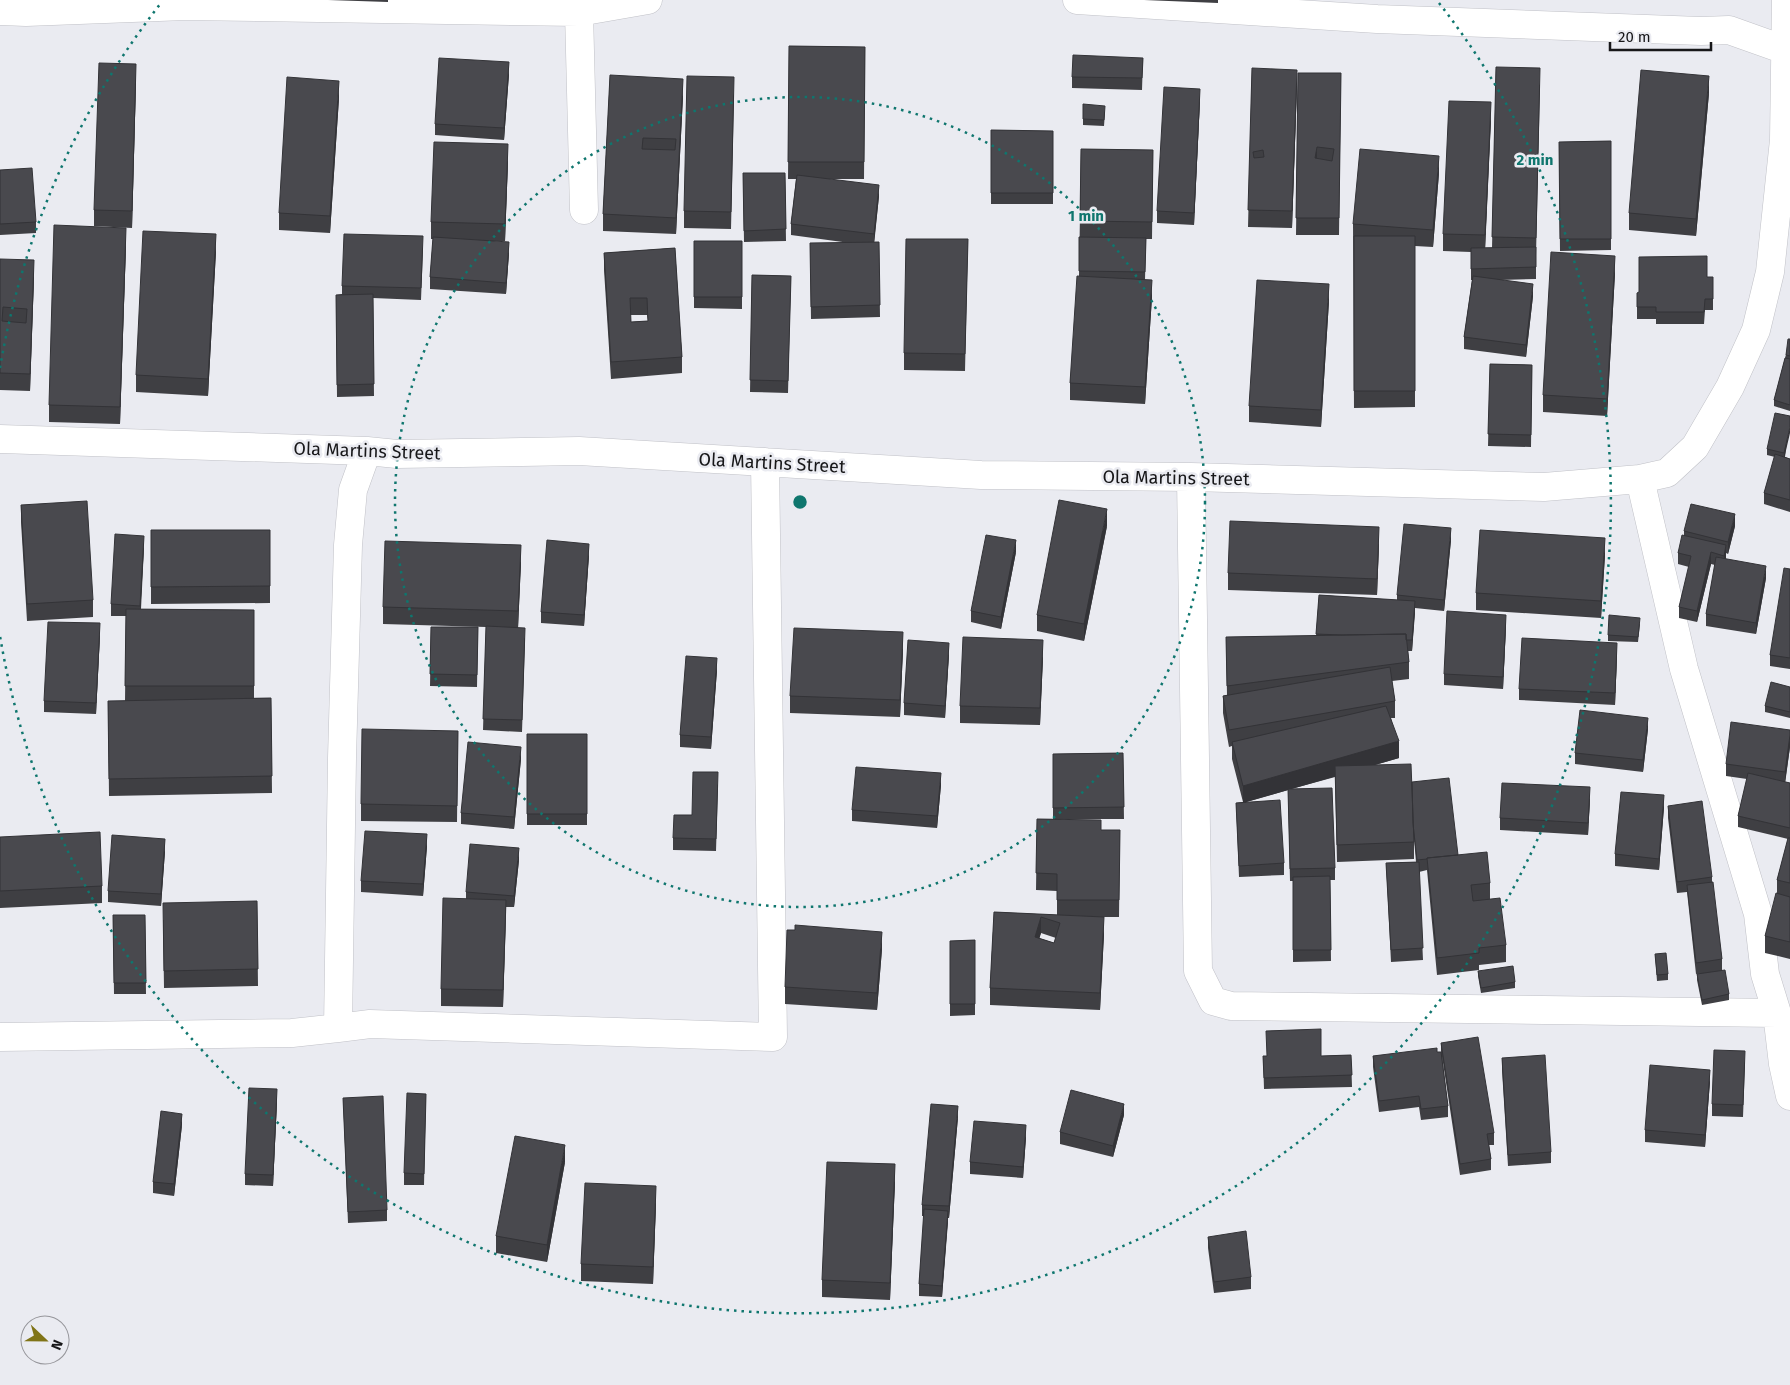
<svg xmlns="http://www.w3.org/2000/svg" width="1790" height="1385" font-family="'Fira Sans',sans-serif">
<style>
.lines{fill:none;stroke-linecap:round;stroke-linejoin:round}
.minor-casing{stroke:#c0c1c7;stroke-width:29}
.minor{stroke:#fff;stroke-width:28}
.wall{fill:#3f3f43;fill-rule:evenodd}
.shaded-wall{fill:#333337}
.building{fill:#49494e;stroke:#333337;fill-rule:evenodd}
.ring{fill:none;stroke:#0f766e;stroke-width:2.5;stroke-dasharray:2.5 5}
.labels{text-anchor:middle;stroke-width:5;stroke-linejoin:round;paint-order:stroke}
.street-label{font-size:18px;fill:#171719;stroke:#eaebf1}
.centre{fill:#0f766e;stroke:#eaebf1;stroke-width:2.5}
.ring-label{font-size:15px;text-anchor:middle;font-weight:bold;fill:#0f766e;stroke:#eaebf1;stroke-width:5;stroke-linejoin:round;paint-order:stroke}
</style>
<rect width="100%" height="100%" fill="#eaebf1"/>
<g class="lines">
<!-- minor casing -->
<g class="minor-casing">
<path id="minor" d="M1077,0l300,19 324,12 28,-1 56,20
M0,11l26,1 159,-6 394,6 69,-12
M579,12l5,198
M0,439l367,12 30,3 182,-3 402,24 210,2 353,10 96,-8 27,-6 28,-26 35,-60 26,-57 14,-58 14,-132 2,-140
M367,451l-14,39 -5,55 -6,213 -4,270 32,-4 403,13 -8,-575
M1191,477l7,494 15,30 18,5 546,7
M1640,479l44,190 74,245 7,60 12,39 6,51 7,32
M0,1037l292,-4 46,-5"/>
</g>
<!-- minor -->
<use href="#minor" class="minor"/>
</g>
<!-- wall -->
<path class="wall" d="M328,0h60v2z
M1144,0h74v3z
M789,46l76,1 -1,132h-36l51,17 -5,46h5l1,75 -69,2 -1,-76h40l-59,-8v-11l5,-45h-8z
M1143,58l-1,32 -70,-2v-11z
M1496,67l44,18 -4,170v24l-37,1 34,16 -7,61 -62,-8v-12l8,-57h-1v-28l-28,-1v-17l48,-115 -6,129h7z
M1252,68l45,18 -5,142 -44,-1z
M1298,73h43l-2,162h-43z
M509,74l-5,66 -69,-5v-11z
M610,75l73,21 -7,138 -73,-3v-17z
M136,81l-4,147 -38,-2v-16z
M1709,93l-13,143 -67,-6v-17z
M734,94l-3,135 -47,-1v-17z
M339,98l-9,135 -51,-3v-17z
M1200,100l-6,125 -37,-2v-12z
M1083,104l22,8 -1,14 -21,-1z
M991,130l62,1v73h-62z
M1611,141v109l-51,1 -1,-109z
M1081,149l72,1 -1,89h-6l-1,41 7,17 -7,107 -75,-4v-17l9,-107z
M508,161l-3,80h-13l17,12 -3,41 -76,-5v-12l3,-38h-2v-17z
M0,170l36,52v11l-36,2z
M743,173h42l1,68 -42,1z
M1439,173l-6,74 -18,-1v161l-61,1 -1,-184z
M968,239l-3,132 -61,-1v-17z
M694,241h48v68l-48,-1z
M126,245l-6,179 -71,-2v-17z
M423,248l-2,52 -48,-2 1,98 -37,1 -1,-102 6,-1v-8z
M675,248l7,109v16l-71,6 -7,-109v-17zM630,315h17l1,6 -17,1z
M216,251l-8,145 -72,-4v-17z
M0,259l34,18 -4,114 -30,-1z
M1615,273l-8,143 -64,-4v-17z
M752,275l39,1 -3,117 -38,-1z
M1707,277h6v33h-8l-1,14h-48v-5h-19v-26z
M1329,301l-8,126 -72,-5v-16z
M1790,339v72l-16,-5v-6z
M1490,364l42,1 -1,82 -43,-1z
M1790,416l-5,41 5,2v53l-26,-8v-11l11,-36 -8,-2v-6z
M21,505l72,95v17l-66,4 -6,-99z
M1107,526l-23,115 -47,-10v-16z
M1735,526l-7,28 -2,-1v6l40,19 -10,56 -50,-8v-12l9,-49 -4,-1 -14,58 -18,-4v-11l10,-40 -11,-3v-11l6,-18v-4z
M151,530h119v73l-119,1z
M1451,540l-7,71 -29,-3 -3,43h-4l1,11v17l-17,2 3,20v17h-4l8,40 -24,7 37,17 46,73 32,28v16l16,46v17l-27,3v5l-42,5 -10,-105 -8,2 4,88 -32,2 -5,-99 30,-1 -2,-23v20l-77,3 -2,-85 -44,12 44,79v12h-5l1,81 -38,1v-81h-3l-2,-91 -42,12 38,61v12l-45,2 -3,-74 7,-1 -11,-43v-13l-3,1 -6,-34v-17l4,-1 -1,-58 90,-1 3,-41 78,5v-5z
M1379,544l-2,51 -149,-5v-17z
M144,547l-3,62 113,1v88h17l1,95 -163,3 -1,-95h17l1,-85h-15v-12z
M1016,552l-15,77 -30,-7v-11z
M589,555l-5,71 -43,-3v-11z
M1605,555l-4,63 -125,-8v-17z
M521,562l-3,66 7,11 -3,93 -39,-2 3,-103 -103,-3v-17z
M1790,569v100l-20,-3v-11z
M1640,624l-2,18 -30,-1v-6z
M1506,626l-3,63 -59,-4v-11z
M431,627h47l-1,60 -47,-1z
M100,635l-4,79 -52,-2v-11z
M903,649l-3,68 -110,-4v-17z
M949,654l-4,64 -41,-3v-12z
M1617,655l-2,50 -96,-5v-11z
M1043,657l-3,68 -80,-2v-17z
M717,670l-6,79 -31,-2v-12z
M1790,687v31l-25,-6v-6z
M1648,729l-5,43 -68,-8v-11z
M1790,730v17l-5,35 5,1v176l-25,-6v-17l12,-42v-14l11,-41 -50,-12v-11l9,-37 -21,-3v-12z
M458,731l-1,91 -96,-1v-17z
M527,734h60v91h-60z
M1123,753l1,66h-64l41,11h19l-1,87h-20l5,17 -4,76 -110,-5v-17l4,-76 63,3v-24l-21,-1 1,-71h16v-65zM1041,933l15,5 -2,5 -15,-5z
M521,759l-7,70 -53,-5v-11z
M718,784l-2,67 -43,-1v-12z
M941,785l-4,43 -85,-7v-11z
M1590,799l-2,36 -88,-5v-12z
M1668,806l44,71v5l10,77v11l7,24v6l-27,5 -5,-25v-6l8,-1 -9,1 -9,-82 -10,1 -9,-75z
M1664,807l-5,63 -44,-4v-12z
M0,837l102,49v17l-102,5z
M427,846l-4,50 -62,-4v-11z
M165,851l-4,55 -53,-4v-11z
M519,860l-5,47h-8l-3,100 -62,-1v-17l25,-90v-7z
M257,901l1,85 -94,2 -1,-68z
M113,915h32l1,79h-32z
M795,930l87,19 -5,61 -92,-6v-17z
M975,940v75l-25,1v-75z
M1655,954l13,20v6l-11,1z
M1478,971l37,11v6l-34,5 -3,-17z
M1441,1043l53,90v12h-5l2,14v11l-31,5 -18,-119 6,50v11l-27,3 -2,-13 -40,5 -6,-45v-11l64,-4 4,2z
M1351,1055l1,32 -88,2 -1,-33h58z
M1502,1058l49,94v11l-43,3 -6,-96z
M1745,1062l-2,55 -31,-1v-12z
M1710,1081l-5,66 -60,-5v-12z
M426,1094l-2,91h-20v-12z
M343,1098l44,112v11l-39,2z
M277,1101l-4,85 -28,-1v-11z
M1124,1115l-11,42 -53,-13v-12z
M958,1117l-9,101h-1l-6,79 -23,-1v-12l5,-68h-2v-11z
M182,1125l-8,71 -21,-3v-11z
M1026,1137l-3,41 -53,-4v-12z
M565,1162l-18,100 -51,-9v-17z
M895,1181l-5,119 -68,-3v-17z
M656,1203l-3,81 -72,-3v-17z
M1208,1237l43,40v12l-37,4 -6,-45z"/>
<!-- shaded-wall -->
<path class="shaded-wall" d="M509,62v12l-5,66v-12z
M136,64v17l-4,147v-17z
M1297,70v16l-5,142v-17z
M1709,76v17l-13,143v-17z
M683,79v17l-7,138v-16z
M339,81v17l-9,135v-17z
M1200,89v11l-6,125v-12z
M1491,102v17l-6,133v-17z
M508,144v17l-3,80v-17z
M1317,147v16l-2,-5z
M1439,156v17l-6,74v-17z
M879,185v11l-5,49v-11z
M126,228v17l-6,179v-17z
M216,234v17l-8,145v-17z
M509,242v11l-3,41v-11z
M1615,256v17l-8,143v-17z
M34,260v17l-4,114v-17z
M1152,280v17l-7,107v-17z
M1329,284v17l-8,126v-17z
M1533,284v12l-7,61v-12z
M1790,427v6l-6,26v-6z
M1107,509v17l-23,115v-17z
M1735,514v12l-7,28v-12z
M1379,527v17l-2,51v-16z
M1451,528v12l-7,71v-11z
M144,536v11l-4,70v-11z
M1605,538v17l-4,63v-17z
M1016,540v12l-15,77v-12z
M589,544v11l-5,71v-11z
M521,545v17l-3,66v-17z
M1726,545v12l-2,10v-11z
M1711,552v12l-14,58v-11z
M1766,566v12l-10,56v-11z
M1415,601v12l-3,38v-11z
M1506,615v11l-3,63v-12z
M100,623v12l-4,79v-11z
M903,632v17l-3,68v-17z
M1043,640v17l-3,68v-17z
M949,643v11l-4,64v-12z
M1617,643v12l-2,50v-12z
M717,658v12l-6,79v-12z
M1648,718v11l-5,43v-12z
M1790,735v12l-5,37v-12z
M1399,741v17l-156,45v-17z
M521,747v12l-7,70v-12z
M941,773v12l-4,43v-12z
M1590,787v12l-2,36v-12z
M1664,795v12l-5,63v-11z
M427,834v12l-4,50v-12z
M165,839v12l-4,55v-12z
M519,848v12l-5,47v-11z
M506,900v17l-3,90v-17z
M1041,917v16l-6,21v-17z
M1104,917v17l-4,76v-17z
M882,932v17l-5,61v-17z
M1710,1070v11l-5,66v-12z
M277,1089v12l-4,85v-11z
M1124,1104v11l-11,42v-11z
M958,1106v11l-9,101v-12z
M182,1114v11l-8,71v-12z
M1026,1125v12l-3,41v-11z
M565,1145v17l-18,100v-17z
M895,1164v17l-5,119v-17z
M656,1186v17l-3,81v-17z
M948,1211v11l-6,75v-11z"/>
<!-- building -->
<path class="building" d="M789,46l76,1 -1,115h-76z
M1073,55l70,3 -1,20 -70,-1z
M439,58l70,4 -5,66 -69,-4z
M99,63l37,1 -4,147 -38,-1z
M1496,67l44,1 -4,170 -44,-1z
M1252,68l45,2 -5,141 -44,-1zM1263,150l1,7 -10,1 -1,-6z
M1641,70l68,6 -13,143 -67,-6z
M1298,73h43l-2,145h-43zM1317,147l17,2 -2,12 -17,-3z
M610,75l73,4 -7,139 -73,-4zM643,138l33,1 -1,11 -33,-1z
M687,76l47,1 -3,135 -47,-1z
M287,77l52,4 -9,135 -51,-3z
M1164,87l36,2 -6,124 -37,-2z
M1449,101l42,1 -6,133 -42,-1z
M1083,104l22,2 -1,14 -21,-1z
M991,130l62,1v62h-62z
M1611,141v98h-51l-1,-97z
M434,142l74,2 -3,80 -74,-2z
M1081,149l72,1 -1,72 -72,-1z
M1360,149l79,7 -6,74 -80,-6z
M32,168l4,54 -36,2v-54z
M743,173h42l1,56 -42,2z
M797,175l82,10 -5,49 -83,-10z
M54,225l72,3 -6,179 -71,-2z
M143,231l73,3 -8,145 -72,-4z
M344,234l79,2 -2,52 -79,-2z
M1354,236h61v155h-61z
M433,237l76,5 -3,41 -76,-6z
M1079,237l67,1 -1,34 -66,-1z
M906,239h62l-3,115 -61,-1z
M694,241h48v56h-48z
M879,242l1,63 -69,2 -1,-64z
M1536,247v20l-65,2v-21z
M675,248l7,109 -71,5 -7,-109zM630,298h17l1,23 -17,1z
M1551,252l64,4 -8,143 -64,-4z
M1707,256v21h6v22h-8l-1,13h-48v-5h-19v-14l2,-1v-35z
M0,259l34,1 -4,114 -30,-1zM3,307l24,2 -1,14 -24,-2z
M752,275l39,1 -3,105 -38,-1z
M1077,276l75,4 -7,107 -75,-4z
M1473,276l60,8 -7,61 -62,-8z
M1257,280l72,4 -8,126 -72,-4z
M373,294l1,90 -37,1 -1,-90z
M1788,339h2v17l-4,-1z
M1785,358l5,1v46l-16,-5z
M1490,364l42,1 -1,70 -43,-1z
M1775,413l15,3v11l-6,26 -17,-4z
M1775,454l15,5v41l-26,-7z
M1059,500l48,9 -23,115 -47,-9z
M87,501l6,99 -66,4 -6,-99z
M1691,504l44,10 -7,28 -44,-11z
M1230,521l149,6 -2,52 -149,-6z
M1404,524l47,4 -7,72 -47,-5z
M151,530h119v56l-119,1z
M1480,530l125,8 -4,63 -125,-8z
M115,534l29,2 -4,70 -29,-2z
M986,535l30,5 -15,77 -30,-6z
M1682,535l44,10 -2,11 -13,-4 -14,59 -18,-4 12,-51 -13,-3z
M547,540l42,4 -5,71 -43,-3z
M385,541l136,4 -3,66 -135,-4z
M1716,557l50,9 -10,57 -50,-9z
M1784,568l6,1v89l-20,-3z
M1319,595l96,6 -3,39h-6v-6l-64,1 -26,-1z
M126,609l128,1v76h-129z
M1447,611l59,4 -3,62 -59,-3z
M1609,615l31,3 -2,19 -30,-2z
M48,622l52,1 -4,80 -52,-2z
M486,626l39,2 -3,92 -39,-1z
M431,627h47l-1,48 -47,-1z
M794,628l109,4 -3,68 -110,-4z
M1406,634l3,28 -182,24 -1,-49z
M963,637l80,3 -3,68 -80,-2z
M1522,638l95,5 -2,50 -96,-4z
M908,640l41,3 -4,63 -41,-3z
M686,656l31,2 -6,79 -31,-2z
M1390,667l5,34 -166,29 -6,-34z
M1771,682l19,5v25l-25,-6z
M271,698l1,78 -163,3 -1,-78z
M1386,706l13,35 -156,45 -11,-44z
M1580,710l68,8 -5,42 -68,-7z
M1731,722l59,8v5l-5,37 -59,-8z
M362,729l96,2 -1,75 -96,-2z
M527,734h60v80h-60z
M468,742l53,5 -7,70 -53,-4z
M1123,753l1,54 -71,1v-54z
M1411,764l3,78 -77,3 -2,-79z
M856,767l85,6 -4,43 -85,-6z
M693,772h25l-2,67 -43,-1 1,-23h18z
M1748,773l42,10v45l-52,-12z
M1449,778l9,77 -31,3v1l-10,1 -4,-36 -1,-42z
M1502,783l88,4 -2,36 -88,-5z
M1332,788l3,80 -45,1 -2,-80z
M1621,792l43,3 -5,64 -44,-5z
M1280,800l4,63 -45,3 -3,-63z
M1702,801l10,76 -35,5 -9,-76z
M1037,819l64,1v10h19l-1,70h-62v-26l-21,-1z
M365,831l62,3 -4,50 -62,-3z
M100,832l2,54 -102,5v-54z
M112,835l53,4 -4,55 -53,-3z
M1788,838h2v45l-13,-3z
M470,844l49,4 -5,48 -48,-4z
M1487,852l3,31 -19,2 2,16 27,-3 6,47 -27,3v5l-42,5 -10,-100z
M1419,862l4,86 -32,2 -5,-87z
M1330,876l1,74h-38v-73z
M1713,882l9,77 -26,4 -9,-78z
M1776,893l14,4v45l-25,-6z
M443,898l63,2 -3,90 -62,-1z
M257,901l1,68 -94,2 -1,-68z
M994,912l110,5 -4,76 -110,-5zM1041,917l19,6 -6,20 -19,-6z
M113,915h32l1,68h-32z
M795,925l87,7 -5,61 -92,-6 2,-57h8z
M975,940v64h-25v-63z
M1666,953l2,21 -11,1 -2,-21z
M1513,966l2,16 -34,6 -3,-17z
M1725,970l4,24 -27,6 -5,-26z
M1321,1029v27l30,-1 1,20 -88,3 -1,-22h4l-1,-25z
M1478,1037l16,96 -7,1 4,25 -31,5 -19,-121z
M1437,1048v4h4l7,54 -27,3 -2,-13 -40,5 -6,-45z
M1714,1050l31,1 -2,54 -31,-1z
M1545,1055l6,97 -43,3 -6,-97z
M1650,1065l60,5 -5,65 -60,-5z
M249,1088l28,1 -4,86 -28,-1z
M1071,1090l53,14 -11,42 -53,-14z
M407,1093l19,1 -2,80 -20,-1z
M383,1096l4,114 -39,2 -5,-114z
M931,1104l27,2 -9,100 -27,-1z
M161,1111l21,3 -8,70 -21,-2z
M974,1121l52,4 -3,42 -53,-5z
M515,1136l50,9 -18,100 -51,-9z
M827,1162l68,2 -5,119 -68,-3z
M585,1183l71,3 -3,81 -72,-3z
M924,1209l24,2 -6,75 -23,-2z
M1246,1231l5,46 -37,5 -6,-45z"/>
<!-- distance rings -->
<g class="ring">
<circle cx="800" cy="502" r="405"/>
<path d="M0 368A811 811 0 0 1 161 3M1439 3A811 811 0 1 1 0 636"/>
</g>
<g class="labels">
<!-- street labels -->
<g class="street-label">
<text transform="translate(367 451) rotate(2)" y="6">Ola Martins Street</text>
<text transform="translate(772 463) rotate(3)" y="6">Ola Martins Street</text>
<text transform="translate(1176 478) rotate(1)" y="6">Ola Martins Street</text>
</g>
</g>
<circle cx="800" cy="502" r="8" class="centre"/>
<g class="ring-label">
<text x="1535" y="165">2 min</text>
<text x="1086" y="221">1 min</text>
</g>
<!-- north arrow -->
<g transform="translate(45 1340) rotate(112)"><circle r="24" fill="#eaebf1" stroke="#96969b"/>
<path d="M0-4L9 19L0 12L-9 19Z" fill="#807417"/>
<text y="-8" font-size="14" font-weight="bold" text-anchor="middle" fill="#171719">N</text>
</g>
<!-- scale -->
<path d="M1610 42v8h101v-8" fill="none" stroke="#171719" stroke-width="2.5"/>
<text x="1618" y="42" font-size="15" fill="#171719" stroke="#eaebf1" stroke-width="4" paint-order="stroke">20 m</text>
</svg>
